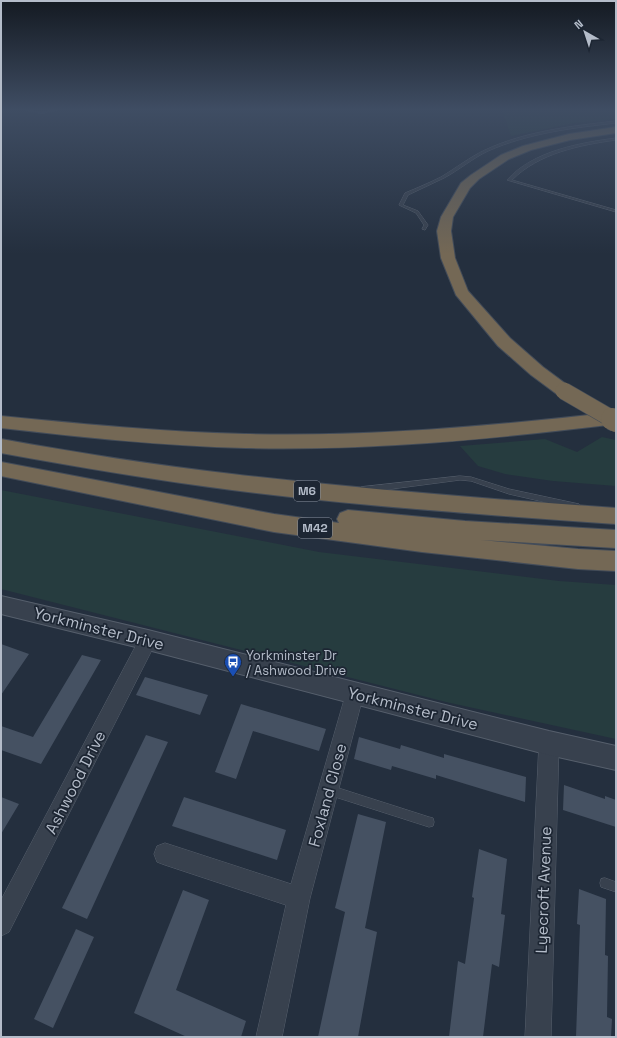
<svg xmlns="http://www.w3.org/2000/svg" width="617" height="1038" font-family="'Space Grotesk',sans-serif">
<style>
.green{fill:#263c3f}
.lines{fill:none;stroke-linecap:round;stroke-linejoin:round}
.stream{stroke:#394c67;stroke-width:2}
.building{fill:#455162}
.service-casing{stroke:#565f6c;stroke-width:1}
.minor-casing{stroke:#565f6c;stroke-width:1}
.tertiary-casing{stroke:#565f6c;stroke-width:2}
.motorway-casing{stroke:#434c59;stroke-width:2}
.service{fill:#38414e;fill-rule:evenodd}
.minor{fill:#38414e;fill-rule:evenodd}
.tertiary{fill:#38414e;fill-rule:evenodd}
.motorway{fill:#746855;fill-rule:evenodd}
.motorway-bridge-far1-casing{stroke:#434c59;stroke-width:18;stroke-linecap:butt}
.motorway-bridge-casing{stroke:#434c59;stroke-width:23;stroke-linecap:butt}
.motorway-bridge-far1{stroke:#746855;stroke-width:17}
.motorway-bridge{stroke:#746855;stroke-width:22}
.labels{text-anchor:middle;stroke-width:3.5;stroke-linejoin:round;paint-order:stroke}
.shield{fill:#1d2633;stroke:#878f9c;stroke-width:1}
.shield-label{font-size:12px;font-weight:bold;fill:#b4bcc9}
.poi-label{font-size:13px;fill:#b4bcc9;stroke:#1d2633;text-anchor:start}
.near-street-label{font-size:16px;fill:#b4bcc9;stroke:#1d2633}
</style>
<rect width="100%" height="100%" fill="#242f3e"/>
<!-- green -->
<path class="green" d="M502,109h114v10l-42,4 -63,13z
M602,437l14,3v46l-63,-5 -48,-7 -27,-8 -18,-20 85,-7 32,13z
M1,490l318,62 240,29 57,4v154l-170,-37 -445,-113z"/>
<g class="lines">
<!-- stream -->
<path class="stream" d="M23,109l19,4 17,-4"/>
</g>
<!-- building -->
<path class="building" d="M1,644l28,10 -28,41z
M82,655l19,5 -60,104 -40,-14v-24l32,11z
M145,677l63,18 -8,20 -64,-20z
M241,704l85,25 -7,22 -66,-20 -17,48 -21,-7z
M146,735l22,7 -81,177 -25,-11z
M359,737l41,12 1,-4 43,13v-4l82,23 -1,25 -89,-27v4l-44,-13 -1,4 -37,-11z
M564,785l41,14v-3l11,4v27l-53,-17z
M1,797l18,7 -18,30z
M184,797l102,33 -9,30 -105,-34z
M358,814l28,8 -21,106 12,4 -11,61 -8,44h-40l27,-125 -10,-4z
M479,849l28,10 -6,55 4,1 -6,52 -7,-3 -9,73h-34l9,-76 7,3 9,-66 -2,-1z
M579,889l27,10 -1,56 3,1 -1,61 5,2 -1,18h-35l4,-112 -3,-1z
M183,890l26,10 -33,90 70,31 -5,16h-54l-53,-24z
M76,929l18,8 -41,91 -19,-9z"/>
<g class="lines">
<!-- service casing -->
<g class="service-casing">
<path id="service" d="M616,121v2c-44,5 -87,10 -128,28 -15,7 -29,19 -44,27 -12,6 -24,11 -36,17l-5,10 15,6 10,14 -3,5 -3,-1 2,-4 -8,-12 -17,-8 6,-12c12,-5 24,-10 36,-16 15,-9 29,-20 44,-27 41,-19 87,-24 131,-29z
M616,138v2c-36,5 -77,13 -104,40l104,30v2l-109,-32c26,-29 72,-37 109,-42z
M460,476l11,1 38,12 70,15 3,3 -3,3 -70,-16 -38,-13 -11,-1 -99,13 -3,-3 3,-3z
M329,785l100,32 4,1 1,4 -1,4 -4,1 -100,-32 -3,-2 -2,-3 2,-3z
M605,878l11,4v10l-15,-5 -1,-4 1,-4z"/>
</g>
<!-- minor casing -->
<g class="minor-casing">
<path id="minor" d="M148,632l6,2 3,6 -3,6 -145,286 -8,4v-36l141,-266z
M355,684l7,3 2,6 -54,205 -28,139h-26l30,-132 -121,-40 -8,-3 -3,-8 3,-8 8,-3 126,41 55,-191 2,-6z
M549,733l7,3 3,7 -8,294h-26l14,-294 3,-7z"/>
</g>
<!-- tertiary casing -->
<g class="tertiary-casing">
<path id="tertiary" d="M1,596l147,34 401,101 67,15v24l-67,-15 -401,-105 -147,-36z"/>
</g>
<!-- motorway casing -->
<g class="motorway-casing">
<path id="motorway" d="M616,127v6l-46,7 -39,10 -22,9 -30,20 -9,9 -17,29 -2,14 4,27 13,33 42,47 33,29 27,20 3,4 -3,4 -6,2 -6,-2 -27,-20 -33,-29 -42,-51 -15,-37 -4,-27 4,-14 20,-34 10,-8 30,-20 22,-9 46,-12z
M616,412v12c-123,15 -247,27 -371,24 -82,-2 -163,-11 -244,-20v-12c81,8 162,16 244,18 124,3 248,-8 371,-22z
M1,439c77,14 153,26 231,35 127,15 256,25 384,34v16c-128,-9 -257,-18 -384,-34 -78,-10 -154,-23 -231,-37z
M1,462l273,52 65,9 -2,-4 3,-6 8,-3 117,11 151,9v18l-135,-8 97,9 38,2v20l-38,-2 -156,-17 -148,-20 -273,-56z"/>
</g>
<!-- service -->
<use href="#service" class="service"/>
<!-- minor -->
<use href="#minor" class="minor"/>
<!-- tertiary -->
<use href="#tertiary" class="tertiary"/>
<!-- motorway -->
<use href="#motorway" class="motorway"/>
<!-- motorway-bridge-far1 casing -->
<g class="motorway-bridge-far1-casing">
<path id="motorway-bridge-far1" d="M564,391l50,29"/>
</g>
<!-- motorway-bridge casing -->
<g class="motorway-bridge-casing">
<path id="motorway-bridge" d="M612,419l4,2"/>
</g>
<!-- motorway-bridge-far1 -->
<use href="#motorway-bridge-far1" class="motorway-bridge-far1"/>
<!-- motorway-bridge -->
<use href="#motorway-bridge" class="motorway-bridge"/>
</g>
<!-- sky -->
<linearGradient id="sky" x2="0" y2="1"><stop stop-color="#141a22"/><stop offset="0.43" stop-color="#3f4d63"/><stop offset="1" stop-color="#3f4d63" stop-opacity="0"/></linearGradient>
<rect width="617" height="254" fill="url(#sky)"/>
<!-- icons -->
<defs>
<g id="bus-pin" transform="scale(0.9)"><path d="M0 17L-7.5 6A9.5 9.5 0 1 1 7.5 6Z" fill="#1a4fb4" stroke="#1d2633"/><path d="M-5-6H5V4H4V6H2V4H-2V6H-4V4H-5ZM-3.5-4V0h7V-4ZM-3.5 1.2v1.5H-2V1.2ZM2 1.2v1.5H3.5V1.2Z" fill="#fff"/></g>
</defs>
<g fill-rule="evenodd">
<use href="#bus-pin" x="233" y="662"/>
</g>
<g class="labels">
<!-- shield labels -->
<g class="shield">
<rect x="294" y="481" width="26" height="20" rx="3"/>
<rect x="298" y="518" width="34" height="20" rx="3"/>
</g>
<g class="shield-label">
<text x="307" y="495">M6</text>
<text x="315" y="532">M42</text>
</g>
<!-- poi labels -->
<g class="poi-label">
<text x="246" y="660">Yorkminster Dr<tspan x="246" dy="15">/ Ashwood Drive</tspan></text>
</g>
<!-- near-street labels -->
<g class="near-street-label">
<text transform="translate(99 628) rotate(14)" y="6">Yorkminster Drive</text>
<text transform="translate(413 708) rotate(14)" y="6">Yorkminster Drive</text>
<text transform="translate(75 782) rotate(-63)" y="6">Ashwood Drive</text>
<text transform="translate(327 795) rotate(-75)" y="6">Foxland Close</text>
<text transform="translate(543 890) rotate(-88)" y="6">Lyecroft Avenue</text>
</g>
</g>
<!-- border -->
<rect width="617" height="1038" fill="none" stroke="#b4bcc9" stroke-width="4"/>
<!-- north arrow -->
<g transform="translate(585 32) rotate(321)" stroke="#1d2633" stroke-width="3" paint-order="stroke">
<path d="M0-3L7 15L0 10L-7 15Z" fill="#b4bcc9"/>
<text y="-6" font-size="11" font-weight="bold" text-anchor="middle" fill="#b4bcc9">N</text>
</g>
</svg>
